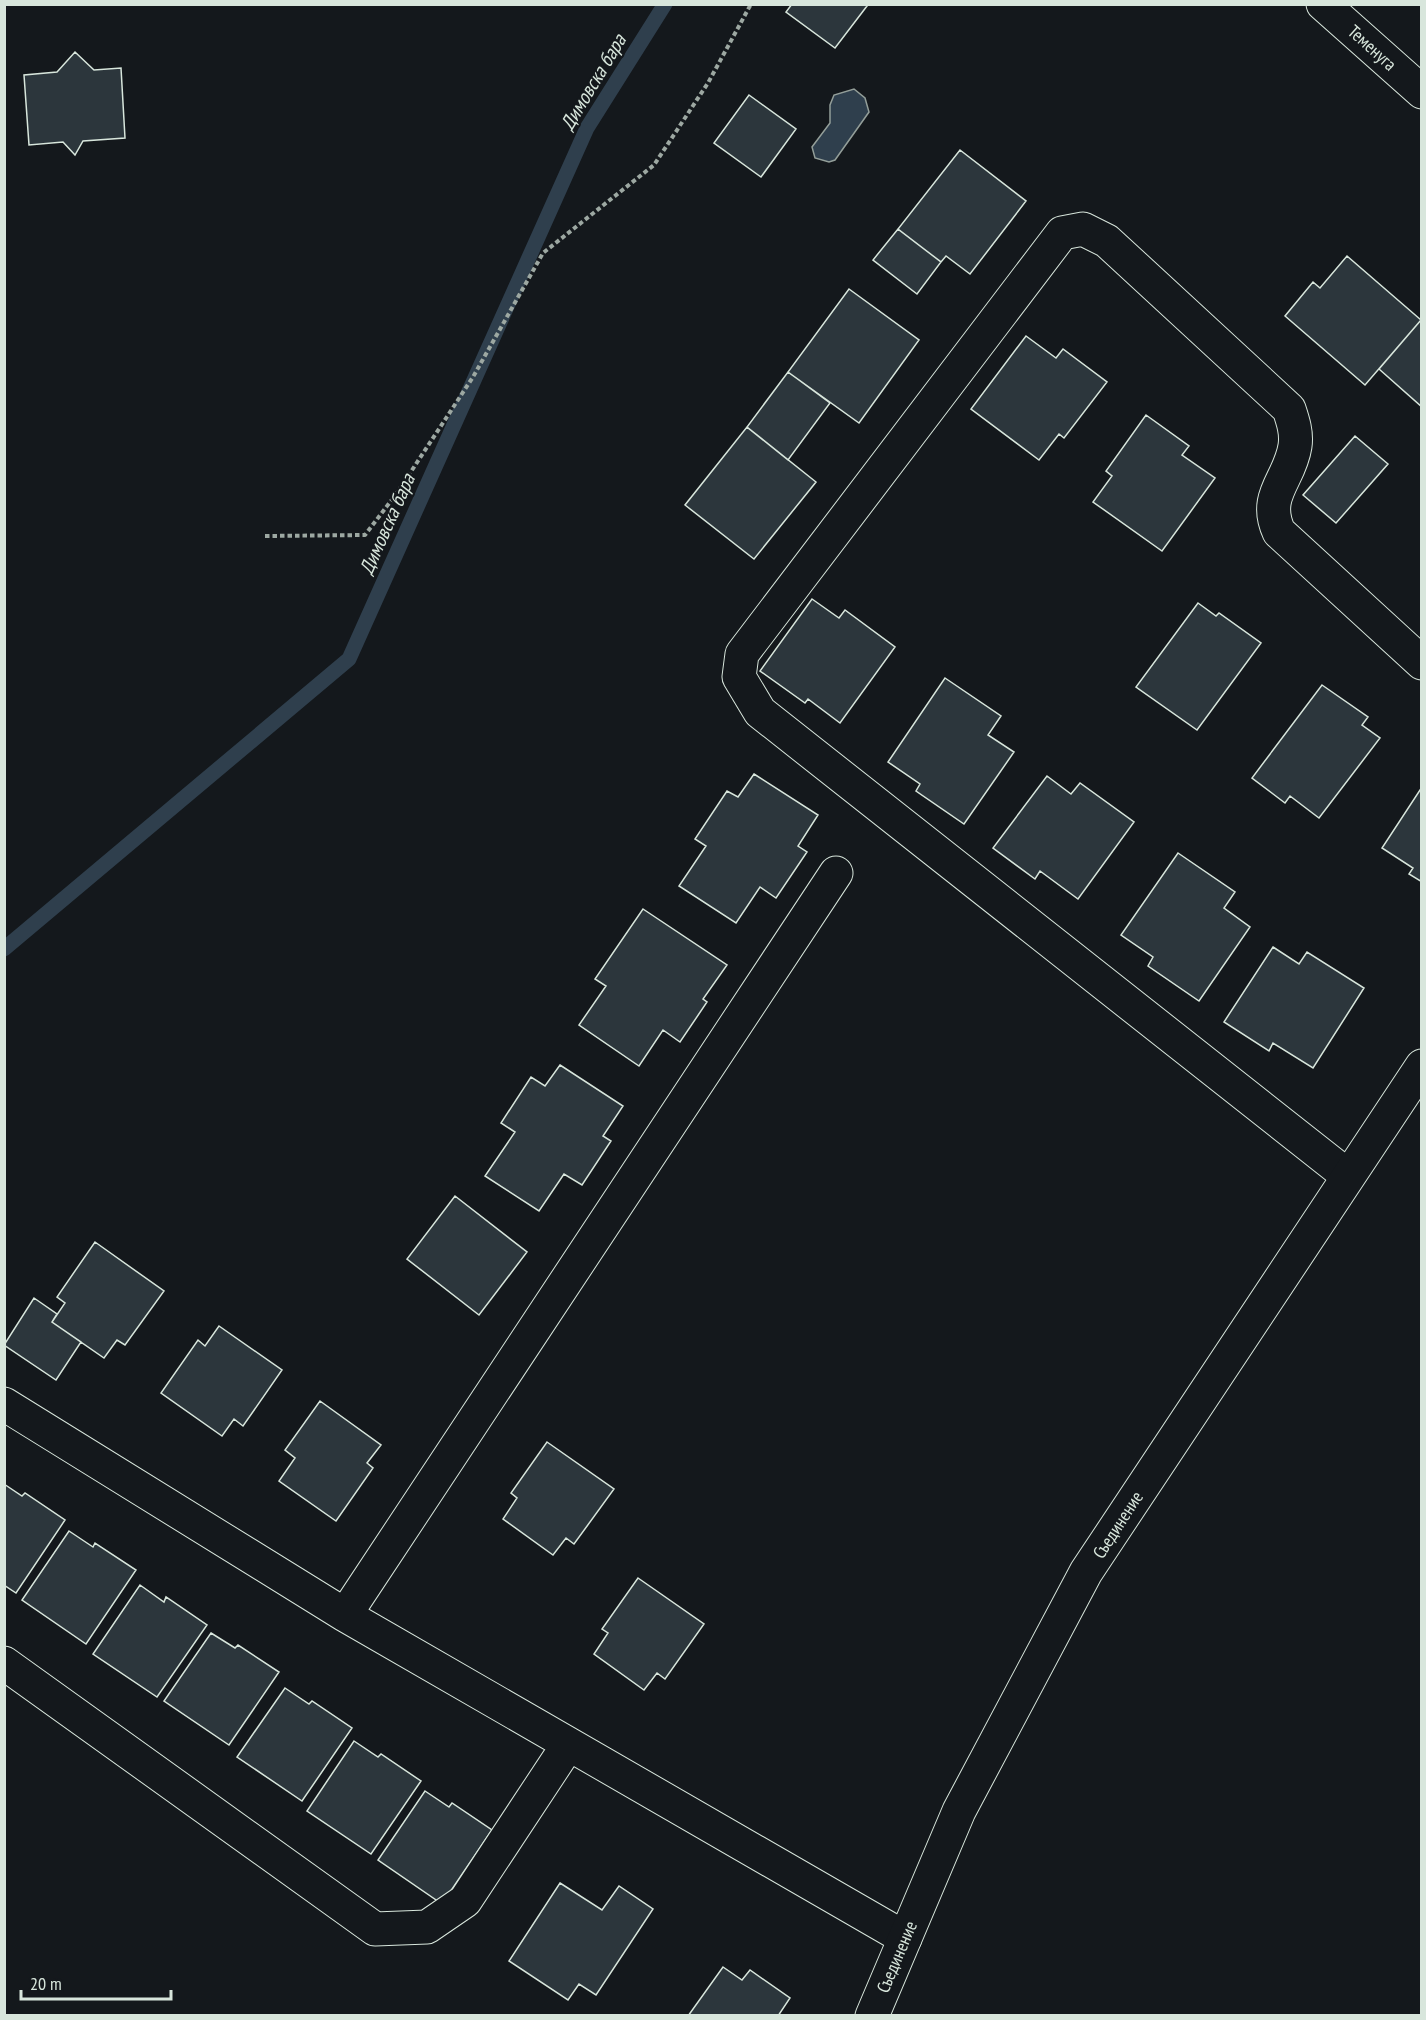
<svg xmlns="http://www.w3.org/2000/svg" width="1426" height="2020" font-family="'PT Sans Narrow',sans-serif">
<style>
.water{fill:#2f3f4d;stroke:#939e99;stroke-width:1.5}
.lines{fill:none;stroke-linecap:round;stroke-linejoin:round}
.stream{stroke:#2f3f4d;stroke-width:15}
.building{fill:#2c363c;stroke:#d8e6dc;stroke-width:1.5}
.minor-casing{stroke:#d8e6dc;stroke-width:35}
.tertiary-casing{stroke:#d8e6dc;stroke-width:35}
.path{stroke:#9da8a2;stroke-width:4;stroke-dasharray:4.5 3;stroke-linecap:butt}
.minor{stroke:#14181c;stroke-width:33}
.tertiary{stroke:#14181c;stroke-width:33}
.labels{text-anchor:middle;stroke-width:4.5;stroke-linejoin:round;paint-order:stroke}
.street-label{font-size:18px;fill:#d8e6dc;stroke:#14181c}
.water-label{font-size:20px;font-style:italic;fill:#d8e6dc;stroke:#14181c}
</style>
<rect width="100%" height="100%" fill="#14181c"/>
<!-- water -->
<path class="water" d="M854,89l11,9 4,14 -34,48 -6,2 -14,-4 -3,-11 18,-24v-18l4,-10z"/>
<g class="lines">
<!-- stream -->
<path class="stream" d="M4,949l345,-290 238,-531 78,-124"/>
</g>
<!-- building -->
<path class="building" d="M792,4h73l2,2 -32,42 -49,-36z
M75,52l19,18 27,-2 4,70 -42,3 -8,14 -12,-13 -34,3 -5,-70 33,-3z
M749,95l47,34 -35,48 -47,-34z
M960,150l66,51 -56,73 -24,-18 -5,6 -43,-33z
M898,229l43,33 -24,32 -44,-34z
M1347,256l74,64 -56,65 -80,-69 28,-34 7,6z
M849,289l70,51 -60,83 -71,-51z
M1421,320h1v87l-43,-38z
M1026,336l30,22 7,-9 44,33 -43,56 -5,-4 -20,26 -68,-51z
M788,372l42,31 -42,57 -41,-33z
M1146,415l43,31 -7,9 33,23 -53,73 -69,-49 19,-26 -6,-5z
M747,427l69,55 -62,77 -69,-54z
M1355,436l33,28 -52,59 -33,-28z
M812,599l27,19 6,-8 50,37 -55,76 -32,-24 -3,4 -45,-32z
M1198,603l18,13 3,-3 42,30 -64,87 -61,-43z
M945,678l56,38 -13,19 26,17 -50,72 -48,-33 4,-7 -32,-22z
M1322,685l46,32 -6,8 18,13 -61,80 -29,-22 -5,7 -33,-25z
M754,774l64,41 -20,31 9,6 -31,46 -16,-11 -24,36 -57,-37 27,-40 -11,-7 32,-48 11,6z
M1047,776l24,18 9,-11 54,39 -56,77 -38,-28 -5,8 -42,-31z
M1422,787v95l-13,-8 4,-6 -31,-20z
M1178,853l57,39 -11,16 26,19 -51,74 -51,-35 5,-9 -32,-22z
M643,909l84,56 -24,34 4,3 -27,40 -17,-12 -24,36 -60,-41 27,-39 -11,-7z
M1273,947l26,17 8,-12 57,36 -51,80 -40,-25 -4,8 -45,-29z
M560,1065l63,41 -20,30 8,5 -29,44 -18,-11 -25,37 -54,-35 30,-44 -14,-9 30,-46 14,9z
M455,1196l72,56 -48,63 -72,-56z
M95,1242l69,49 -39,54 -8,-5 -13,18 -52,-36 13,-19 -8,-6z
M34,1298l23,16 -5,8 29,20 -25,38 -52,-35z
M219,1326l63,44 -39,56 -9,-7 -12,17 -61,-43 37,-53 7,6z
M320,1401l61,44 -14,18 6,5 -37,53 -57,-40 16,-23 -10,-8z
M547,1442l67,47 -40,55 -8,-6 -13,17 -50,-36 14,-21 -6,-5z
M4,1484l18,12 3,-3 40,27 -49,73 -12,-8z
M69,1531l24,16 2,-4 41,27 -50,74 -64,-44z
M638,1578l66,46 -39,55 -8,-6 -13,17 -50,-36 14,-21 -6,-4z
M140,1585l24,17 2,-5 41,28 -50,72 -64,-43z
M211,1633l24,15 3,-3 41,27 -50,73 -65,-44z
M285,1688l24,16 3,-3 40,27 -50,73 -65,-44z
M354,1741l24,16 3,-3 40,27 -50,73 -64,-43z
M425,1791l24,16 3,-4 40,27 -50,74 -64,-44z
M560,1883l42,27 17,-24 34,23 -57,86 -17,-11 -11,16 -59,-39z
M723,1967l19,13 8,-10 40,28 -12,18h-90z"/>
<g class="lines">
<!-- minor casing -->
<g class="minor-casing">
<path id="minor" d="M1323,4l99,88
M836,873l-491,742 560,323
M1348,1176l-588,-464 -21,-35 3,-23 320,-421 21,-4 24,12 182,168c4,12 8,24 6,37 -5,34 -33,49 -16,86l143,131
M4,1404l341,211
M4,1663l371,266 52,-2 38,-26 103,-156"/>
</g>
<!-- tertiary casing -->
<g class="tertiary-casing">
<path id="tertiary" d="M872,2016l87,-205 127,-239 336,-506"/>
</g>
<!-- path -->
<path class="path" d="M265,536l100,-1 32,-42 76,-116 70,-124 111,-88 54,-82 43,-79"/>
<!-- minor -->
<use href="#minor" class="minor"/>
<!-- tertiary -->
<use href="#tertiary" class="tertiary"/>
</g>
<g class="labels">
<!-- street labels -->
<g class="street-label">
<text transform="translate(1372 48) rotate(42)" y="6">Теменуга</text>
<text transform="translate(1118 1525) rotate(-57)" y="6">Съединение</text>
<text transform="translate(897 1957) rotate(-67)" y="6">Съединение</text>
</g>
<!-- water labels -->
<g class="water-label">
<text transform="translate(593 82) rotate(-59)" y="7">Димовска бара</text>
<text transform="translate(387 524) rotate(-66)" y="7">Димовска бара</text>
</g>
</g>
<!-- border -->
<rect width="1426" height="2020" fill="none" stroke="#d8e6dc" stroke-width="12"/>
<!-- scale -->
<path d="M21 1990v9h150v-9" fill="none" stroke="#d8e6dc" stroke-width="3"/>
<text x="30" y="1990" font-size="18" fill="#d8e6dc" stroke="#14181c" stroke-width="4.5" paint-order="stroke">20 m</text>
</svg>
